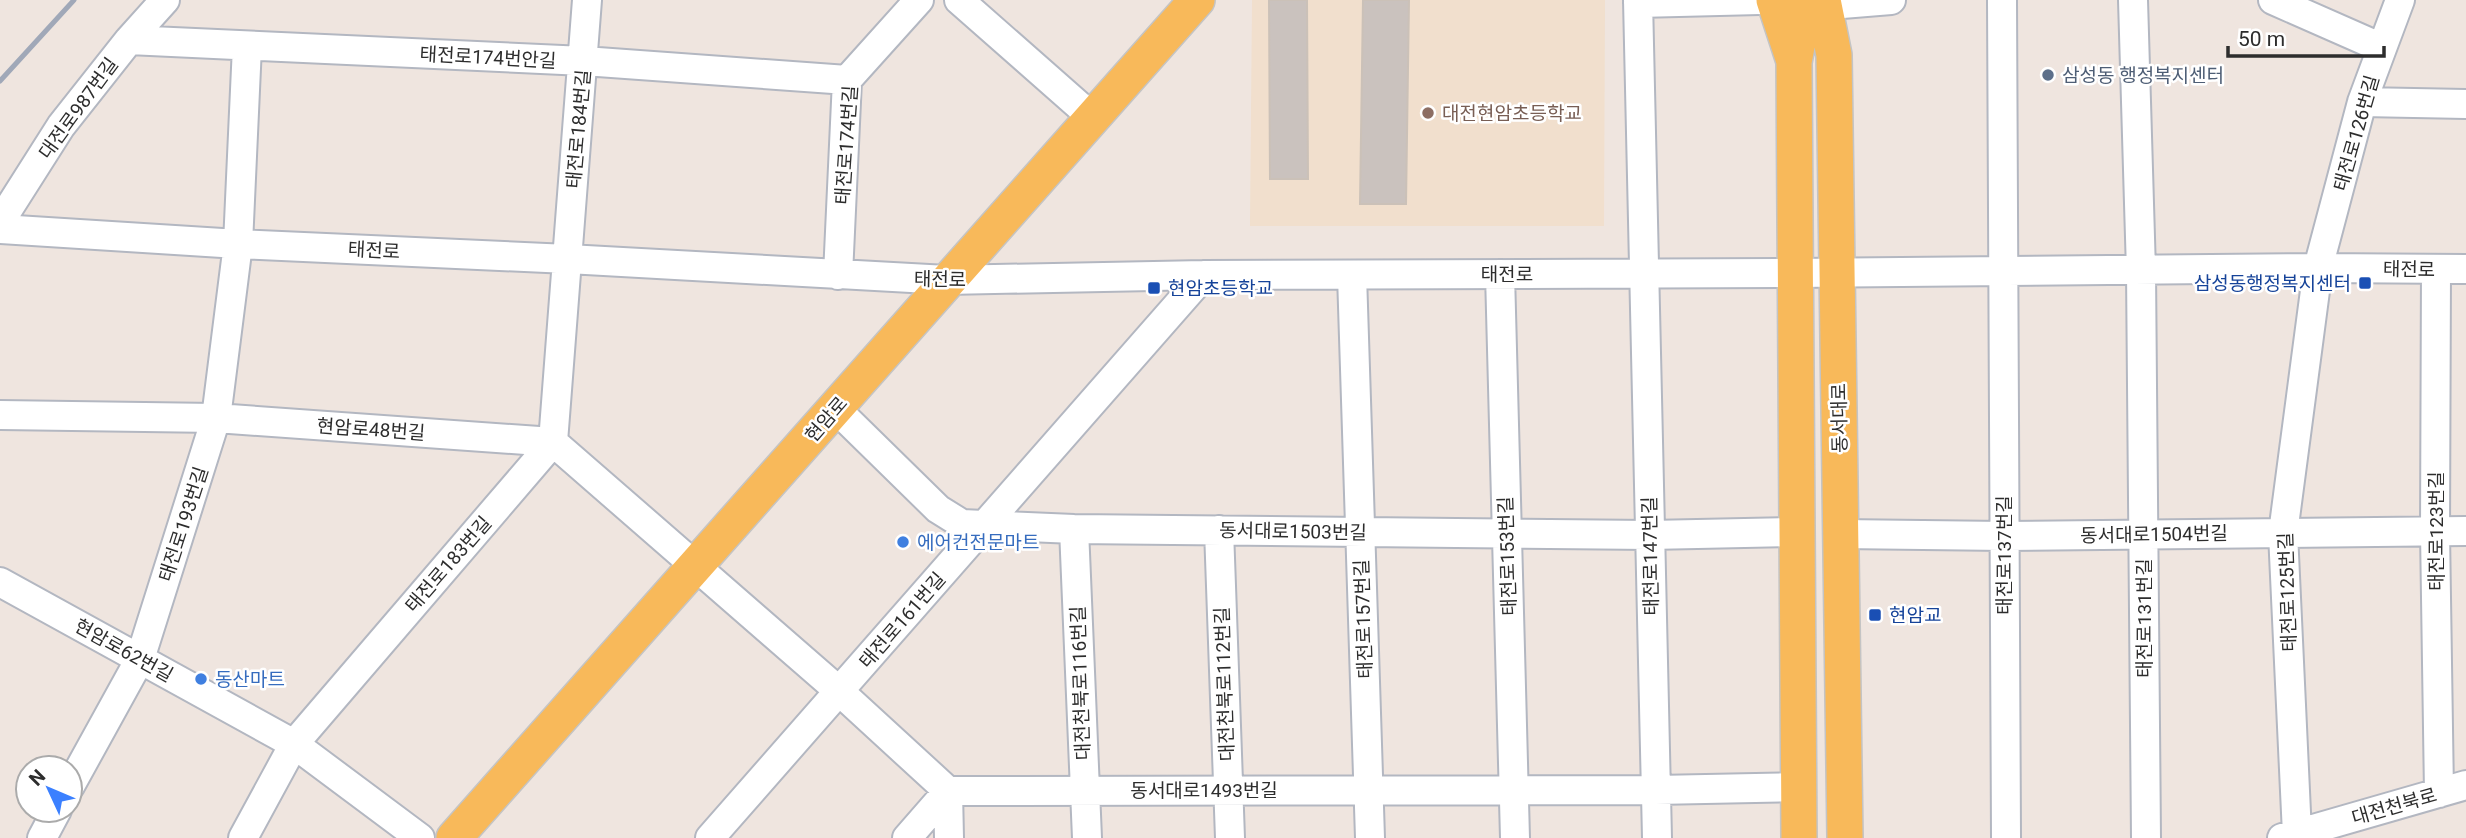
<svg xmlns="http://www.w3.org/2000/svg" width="2466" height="838" font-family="Roboto,'Noto Sans KR',sans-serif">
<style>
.education{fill:#f1dfcd}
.building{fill:#cac2be;stroke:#cbc1b8;stroke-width:2}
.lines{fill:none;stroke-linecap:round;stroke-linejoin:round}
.minor-casing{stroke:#b3b7c1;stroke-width:32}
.major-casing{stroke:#c4c4c4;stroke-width:38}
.minor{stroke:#fff;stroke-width:28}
.major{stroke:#f8b95a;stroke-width:35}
.rail{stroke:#a0a8b8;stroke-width:5}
.service-dot{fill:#5c6f8a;stroke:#fff;stroke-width:2.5}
.education-dot{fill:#8d6e63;stroke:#fff;stroke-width:2.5}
.transit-dot{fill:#1a4fb4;stroke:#fff;stroke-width:2.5}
.shop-dot{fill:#3f7fe0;stroke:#fff;stroke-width:2.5}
.labels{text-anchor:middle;stroke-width:5;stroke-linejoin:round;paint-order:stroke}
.street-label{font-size:19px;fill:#2d2d2d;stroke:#fff}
.service-label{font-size:19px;fill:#4e5e75;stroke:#fff;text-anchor:start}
.education-label{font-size:19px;fill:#785e54;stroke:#fff;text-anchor:start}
.transit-label{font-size:19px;fill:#164399;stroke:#fff;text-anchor:start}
.shop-label{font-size:19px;fill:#366cbe;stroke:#fff;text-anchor:start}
</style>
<rect width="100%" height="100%" fill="#efe5df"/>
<!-- education -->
<path class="education" d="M1252,0h353l-1,226h-354z"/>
<!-- building -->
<path class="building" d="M1269,0h38l1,179h-38z
M1363,0h46l-3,204h-46z"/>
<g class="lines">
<!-- minor casing -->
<g class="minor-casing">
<path id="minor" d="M959,0l134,118
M1638,0l19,838
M2002,0l4,838
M2133,0l8,271 5,567
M2273,0l109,48
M1638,3l122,-3
M1842,4l49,-4
M129,40l455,21 263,19
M2362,102l104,2
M0,222l61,-96 68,-86 36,-40
M0,229l238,15 330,15 379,21 257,-5 591,-2 523,-5 148,1
M2436,269l-1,263 4,261
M1500,274l15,564
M838,275l9,-195 72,-80
M1352,275l18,563
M835,408l103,101 24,15 112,5 576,6 147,-3
M0,415l216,3 337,24 286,249 109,100 708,-1 142,-3
M1074,529l13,309
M1219,530l11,308
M1841,534l163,2 462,-5
M0,582l294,162 126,94
M70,786l70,-127 76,-241 22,-174 9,-198
M948,791l1,47
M2297,834l-14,-301 35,-265 44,-166 38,-102
M42,838l15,-28
M243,838l51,-94 259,-302 34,-442
M710,838l494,-563
M907,838l41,-47
M2282,838l184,-53"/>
</g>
<!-- major casing -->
<g class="major-casing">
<path id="major" d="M1774,0l19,58
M1823,0l11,55 11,783
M454,838l743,-838
M1799,838l-5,-776 10,-52 -1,-10"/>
</g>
<!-- minor -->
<use href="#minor" class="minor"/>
<!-- major -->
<use href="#major" class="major"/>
<!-- rail -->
<path class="rail" d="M0,81l74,-81"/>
</g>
<!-- markers -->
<circle class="service-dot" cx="2048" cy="75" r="7"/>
<circle class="education-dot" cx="1428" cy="113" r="7"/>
<g class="transit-dot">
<rect x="2358" y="276" width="14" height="14" rx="3.5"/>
<rect x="1147" y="281" width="14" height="14" rx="3.5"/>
<rect x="1868" y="608" width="14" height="14" rx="3.5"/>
</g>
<g class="shop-dot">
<circle cx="903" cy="542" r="7"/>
<circle cx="201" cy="679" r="7"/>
</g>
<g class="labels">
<!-- street labels -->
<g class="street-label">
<text transform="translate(488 57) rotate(3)" y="7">태전로174번안길</text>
<text transform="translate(78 108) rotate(-54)" y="7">대전로987번길</text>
<text transform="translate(578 129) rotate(-85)" y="7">태전로184번길</text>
<text transform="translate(2356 133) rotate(-74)" y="7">태전로126번길</text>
<text transform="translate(846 145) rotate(-86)" y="7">태전로174번길</text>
<text transform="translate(374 250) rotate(3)" y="7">태전로</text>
<text transform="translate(2409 269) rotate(1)" y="7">태전로</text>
<text x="1507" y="281">태전로</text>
<text transform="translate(940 279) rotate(1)" y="7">태전로</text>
<text transform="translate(1839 418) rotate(-91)" y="7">동서대로</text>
<text transform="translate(826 419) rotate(-49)" y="7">현암로</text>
<text transform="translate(371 429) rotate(4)" y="7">현암로48번길</text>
<text transform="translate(183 524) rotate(-72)" y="7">태전로193번길</text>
<text transform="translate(1293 531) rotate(1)" y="7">동서대로1503번길</text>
<text transform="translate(2436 531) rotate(-90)" y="7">태전로123번길</text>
<text transform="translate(2154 534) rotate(-1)" y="7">동서대로1504번길</text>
<text transform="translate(2004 555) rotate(-90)" y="7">태전로137번길</text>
<text transform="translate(1507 556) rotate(-92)" y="7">태전로153번길</text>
<text transform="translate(1650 556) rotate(-91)" y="7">태전로147번길</text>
<text transform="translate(448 564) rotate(-49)" y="7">태전로183번길</text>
<text transform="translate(2287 592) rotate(-92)" y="7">태전로125번길</text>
<text transform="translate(2144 618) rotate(-90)" y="7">태전로131번길</text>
<text transform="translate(1363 619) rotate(-92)" y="7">태전로157번길</text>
<text transform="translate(902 620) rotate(-49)" y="7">태전로161번길</text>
<text transform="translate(124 650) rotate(29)" y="7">현암로62번길</text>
<text transform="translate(1080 683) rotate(-92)" y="7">대전천북로116번길</text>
<text transform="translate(1224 684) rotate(-92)" y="7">대전천북로112번길</text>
<text x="1204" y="797">동서대로1493번길</text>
<text transform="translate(2394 806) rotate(-16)" y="7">대전천북로</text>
</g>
<!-- service labels -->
<g class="service-label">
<text x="2062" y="82">삼성동 행정복지센터</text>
</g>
<!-- education labels -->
<g class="education-label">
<text x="1442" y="120">대전현암초등학교</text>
</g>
<!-- transit labels -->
<g class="transit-label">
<text x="2351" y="290" text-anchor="end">삼성동행정복지센터</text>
<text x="1168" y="295">현암초등학교</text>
<text x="1889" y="622">현암교</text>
</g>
<!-- shop labels -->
<g class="shop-label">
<text x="917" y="549">에어컨전문마트</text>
<text x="215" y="686">동산마트</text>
</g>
</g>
<!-- north arrow -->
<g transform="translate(49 789) rotate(314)"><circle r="33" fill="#ffffff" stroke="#ababab" stroke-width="2"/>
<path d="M0-5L12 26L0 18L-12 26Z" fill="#3b80ff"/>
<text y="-10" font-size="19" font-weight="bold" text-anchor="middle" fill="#2d2d2d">N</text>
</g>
<!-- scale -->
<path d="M2228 46v10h156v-10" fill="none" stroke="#2d2d2d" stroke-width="3.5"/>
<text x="2238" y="46" font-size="21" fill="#2d2d2d" stroke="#ffffff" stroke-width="5" paint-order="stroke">50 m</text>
</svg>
